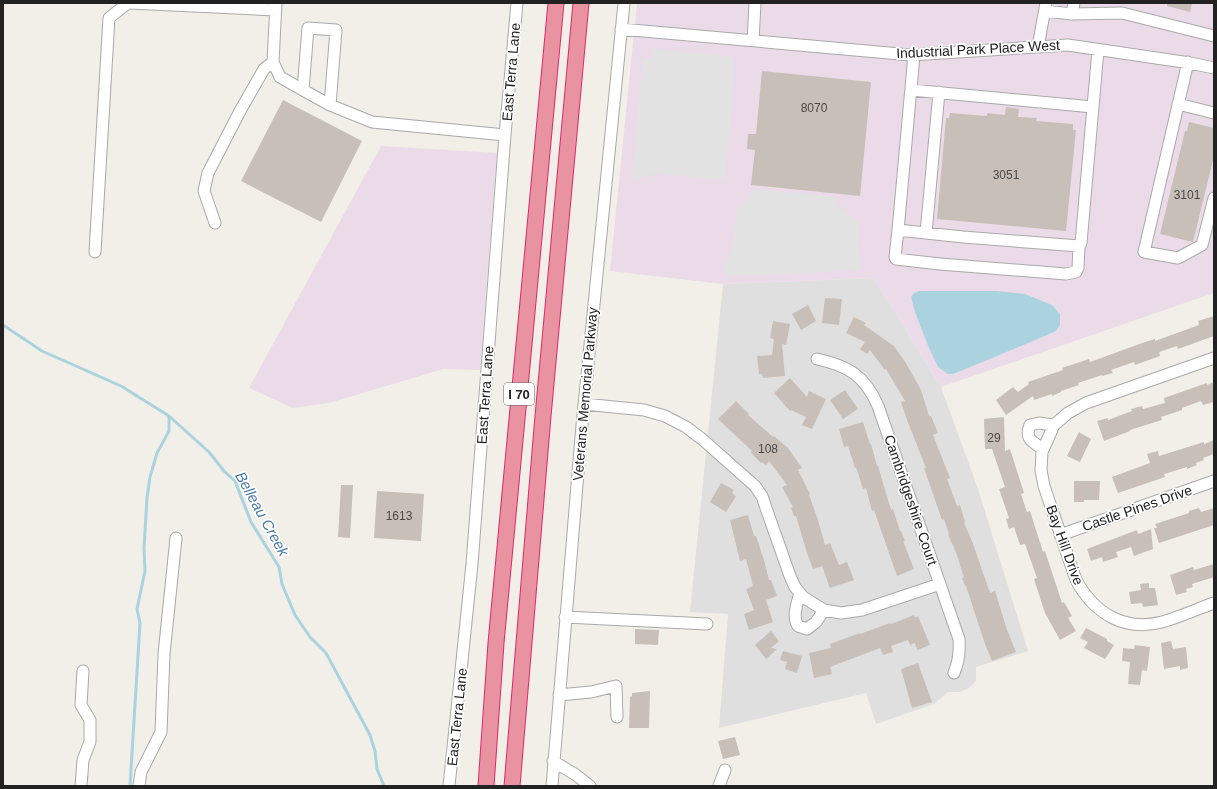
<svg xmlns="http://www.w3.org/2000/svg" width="1217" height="789" font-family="Helvetica,sans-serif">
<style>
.residential{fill:#e0dfdf}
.industrial{fill:#ebdbe8}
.parking{fill:#e2e2e2}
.water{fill:#aad3df}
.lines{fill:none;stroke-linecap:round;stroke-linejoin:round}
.stream{stroke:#aad3df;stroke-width:3}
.building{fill:#c7bfb8}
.minor-casing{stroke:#a9a9a9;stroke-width:13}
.highway-casing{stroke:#dc2a67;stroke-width:17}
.minor{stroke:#fff;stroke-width:11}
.highway{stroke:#e892a2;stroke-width:15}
.labels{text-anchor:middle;stroke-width:3.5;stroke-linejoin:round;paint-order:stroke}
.number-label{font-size:12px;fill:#4b4948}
.shield{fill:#fff;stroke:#646464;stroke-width:1}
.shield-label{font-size:13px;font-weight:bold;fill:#222}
.street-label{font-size:14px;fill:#222;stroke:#fff}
.water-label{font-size:15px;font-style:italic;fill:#4a7aab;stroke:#fff}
</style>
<rect width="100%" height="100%" fill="#f2efe9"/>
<!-- residential -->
<path class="residential" d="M874,278l67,109 37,102 50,162 -52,16v14l-7,7 -9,4h-12l-14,12 -58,20 -10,-31 -147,35 9,-114 -38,-2 33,-328z"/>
<!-- industrial -->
<path class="industrial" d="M637,3h577v290l-273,94 -67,-109 -151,6 -113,-13z
M381,146l116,7 -17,217 -37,-1 -114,34 -36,5 -44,-20z"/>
<!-- parking -->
<path class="parking" d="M652,49l82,8v21l-9,102 -71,-7 -14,6h-8l11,-121 8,1z
M753,189l83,8v8l23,17 -2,23 3,19v6l-99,5h-37v-8l8,-18 5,-40 15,-13z"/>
<!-- water -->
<path class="water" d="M919,291h77l29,3 27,11 8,9v11l-4,6 -11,5 -92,38h-5l-10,-7 -9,-19 -14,-36 -4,-15 3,-4z"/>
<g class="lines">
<!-- stream -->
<path class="stream" d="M3,325l39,26 79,35 48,30 40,36 15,19 11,10 16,41 28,45 3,17 13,31 15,22 16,16 44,82 5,16 2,18 7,17
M130,786l10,-163 -3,-14 8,-38 -1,-23 3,-50 3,-21 7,-24 12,-22v-15"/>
</g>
<!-- building -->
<path class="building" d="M1167,3h25l-2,9 -23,-6z
M762,71l109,11 -11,114 -109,-11 4,-35 -8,-1 1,-15h8z
M283,100l79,41 -41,81 -80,-41z
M1006,107l13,2 -1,8 19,1 -1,3 37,3v6h3l-10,101 -129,-12 9,-101h3l1,-5 37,3v-3l18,2z
M1189,122l25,6v28l-21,86 -33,-8 25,-103h2z
M825,298l17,1 -3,26 -17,-2z
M808,305l8,16 -15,9 -9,-16z
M1214,316v20l-36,13 -1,-3 -18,6 1,4 -25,9 -1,-3 -23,8 2,3 -11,3v-1l-24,8 1,2 -18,6v1l-9,4v-2l-18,6 -1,-4 -27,19 -10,-15 17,-13 5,5 11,-8 -1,-2 35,-12 -1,-2 27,-9 1,3 55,-20 10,-3v2l44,-16 -1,-4z
M854,317l12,6 -2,2 30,21 12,17 15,27 8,26h2l7,17 -5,2 17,43 -3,1 10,27 3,-1 5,17 -1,1 8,18 18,52 5,-2 12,39 9,22 -24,9 -7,-17 -19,-58h-1l-3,-8h2l-7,-23 -9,-21h1l-5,-15 -2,1 -18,-52h2l-19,-48 -6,-18 4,-1 -19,-32 -1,1 -15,-20 -3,4 -7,-5 5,-7 -19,-9z
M773,321l17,3 -4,21 -4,-1 3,32 -22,2 -1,-4h-3l-2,-18 15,-1 2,-16 -4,-1z
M790,378l17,19 2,-6 17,8 -14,30 -10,-4 4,-8 -15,-7 -1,1 -16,-18z
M1214,382v20l-11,3 -2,-4 -19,7v2l-21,7 1,3 -32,10v1l-26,10 -7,-20 11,-3v2l24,-9 -1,-2 11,-3 1,3 22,-6 -1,-5 43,-15v2z
M845,390l13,19 -15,10 -13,-19z
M736,401l13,13 -1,1 25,22 1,-1 14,12 14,20 -4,2 12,24 -1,1 8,22 8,28 5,-2 9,22 8,-3 7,18 -24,8 -8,-22 -9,3 -6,-16 -11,-37h-2l-3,-8 2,-1 -11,-20 5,-2 -18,-24 -3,4 -4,-3 -1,1 -10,-10 1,-2 -34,-32z
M1004,417l1,34 5,-2 14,44 -3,1 6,18 3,-1 13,41 2,-1 17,52 2,-1 8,14 -4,2 8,13 -16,9 -15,-27 -11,-34 3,-1 -12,-34 -5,1 -6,-18 -5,2 -3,-10 3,-1 -10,-29 6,-2 -13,-38h-7l-1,-30z
M863,422l7,22h1l6,22h1l13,44 2,-1 7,22h1l4,10h-2l11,28 -17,7 -23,-66 -2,1 -6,-23 -3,1 -7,-22 -1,1 -7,-22 -4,1 -5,-18z
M1079,432l12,7 -11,23 -13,-6z
M1214,440v14l-11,4 1,2 -8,3 1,2 -10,4v-2l-23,7 1,3 -47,16 -6,-16 38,-14 -3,-9 11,-3 1,5 45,-14v2z
M1074,481h26l-1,19h-15v2h-10z
M721,483l13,7 -2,3 4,3 -10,16 -16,-10z
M341,485h12l-3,53 -12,-1z
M377,491l47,3 -3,47 -47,-3z
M1199,508l2,4 13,-4v17l-55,18 -5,-15h3l-2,-4 34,-11v-2z
M748,515l6,21h2l8,24 5,20h2l6,16 -11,4 7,22 -24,8 -5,-16 10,-4 -8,-21 7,-3 -7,-27 -6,2 -10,-41z
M1151,529l2,20 -19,7 -3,-9 -15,5 2,5 -15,5 -1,-5 -11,4 -4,-12 50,-19 1,4z
M1214,564v13l-22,7 1,3 -7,2 1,3 -11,3 -6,-20 23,-8 1,3z
M1149,583v5h6l3,17 -15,2 -1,-4 -11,1 -2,-12 12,-2 -1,-6z
M914,615l1,3 3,-2 12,29 -13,5 -2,-7 -5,2 -2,-5 -17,6 2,6 -10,3 -3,-7 -50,19 2,7 -18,4 -5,-25 22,-5 -1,-4 30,-11v1l30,-11 1,1z
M1086,628l21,11v2l7,4 -9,14 -21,-11 4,-6 -8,-4z
M635,629l24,1 -1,15 -23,-1z
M771,631l8,10 -8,7 6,1 -11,10 -11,-14z
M1171,641l2,8 13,-2 2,21 -8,2v-4l-16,3 -3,-26z
M1135,645l15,2 -3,24 -5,-1 -2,15 -12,-1 2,-22 -8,-1 1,-13 11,1z
M783,651l19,5 -5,17 -12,-4 2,-7 -7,-2z
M918,663l14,39 -20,6 -11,-39z
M650,691l-1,37h-20l1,-31 2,-1v-3z
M735,737l5,18 -17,4 -5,-18z"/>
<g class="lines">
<!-- minor casing -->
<g class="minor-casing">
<path id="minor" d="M130,3l145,7
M276,3l-3,59 7,15 23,13 27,15 42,17 133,13
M1045,11l27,3 2,-11
M1072,14l50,-1 92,23
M621,29l290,26 157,-10 122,18 24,5
M753,41l2,-38
M1038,47l8,-44
M914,55l-16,175 65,7 116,9 2,-3 17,-193
M1188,62l-44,190 34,6 24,-13 12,-47
M303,90l5,-62 28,2 -6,75
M911,90l182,17
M1178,104l36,9
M215,223l-11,-32 4,-18 32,-62 24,-42 9,-7
M898,230l-3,27 1,2 44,5 126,10 10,-2 2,-4 1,-22
M926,233l13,-141
M95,252l14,-234 19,-15
M1214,358l-128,45 -18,10 -14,12 -12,27 -1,18 3,16 32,94c18,33 48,52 86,42 18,-5 35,-13 52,-19
M817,359c32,7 48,17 61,47l81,233c1,13 0,22 -5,34
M584,404l60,6 21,6 21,11 16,12 53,47 7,10 4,12 24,68 5,11 8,10 21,13 17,3 21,-3 78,-26
M1043,449c-10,-7 -19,-10 -13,-24l9,-2 15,2
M1060,535l154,-54
M800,593c-3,10 -8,24 -2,33l9,3 9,-7 8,-12
M565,617l142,7
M559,695l32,-3 25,-6 1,31
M553,761l23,14 14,11
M81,786l2,-26 7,-18v-22l-9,-15 2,-34
M139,786l2,-14 20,-40 3,-78 12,-116
M449,786l23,-222 33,-429 12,-132
M552,786l30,-361 42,-422
M719,786l6,-16"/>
</g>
<!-- highway casing -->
<g class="highway-casing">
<path id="highway" d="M486,786l10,-143 60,-640
M512,786l31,-370 38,-413"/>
</g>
<!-- minor -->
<use href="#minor" class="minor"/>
<!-- highway -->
<use href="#highway" class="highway"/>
</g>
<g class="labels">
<!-- number labels -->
<g class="number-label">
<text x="814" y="112">8070</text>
<text x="1006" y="179">3051</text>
<text x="1187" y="199">3101</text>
<text x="994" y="442">29</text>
<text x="768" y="453">108</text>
<text x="399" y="520">1613</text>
</g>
<!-- shield labels -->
<rect class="shield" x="504" y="383" width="30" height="22" rx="3"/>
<g class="shield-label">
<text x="519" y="399">I 70</text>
</g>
<!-- street labels -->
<g class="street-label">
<text transform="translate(978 49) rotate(-3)" y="5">Industrial Park Place West</text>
<text transform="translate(511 72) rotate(-85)" y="5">East Terra Lane</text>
<text transform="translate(585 394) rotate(-85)" y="5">Veterans Memorial Parkway</text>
<text transform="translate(485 395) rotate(-86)" y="5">East Terra Lane</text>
<text transform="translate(911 500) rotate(71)" y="5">Cambridgeshire Court</text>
<text transform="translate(1137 508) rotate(-19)" y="5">Castle Pines Drive</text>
<text transform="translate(1065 545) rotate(70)" y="5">Bay Hill Drive</text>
<text transform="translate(457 717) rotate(-84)" y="5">East Terra Lane</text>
</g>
<!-- water labels -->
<g class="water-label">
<text transform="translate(262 514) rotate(61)" y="5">Belleau Creek</text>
</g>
</g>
<!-- border -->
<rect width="1217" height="789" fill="none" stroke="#222222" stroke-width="8"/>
</svg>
